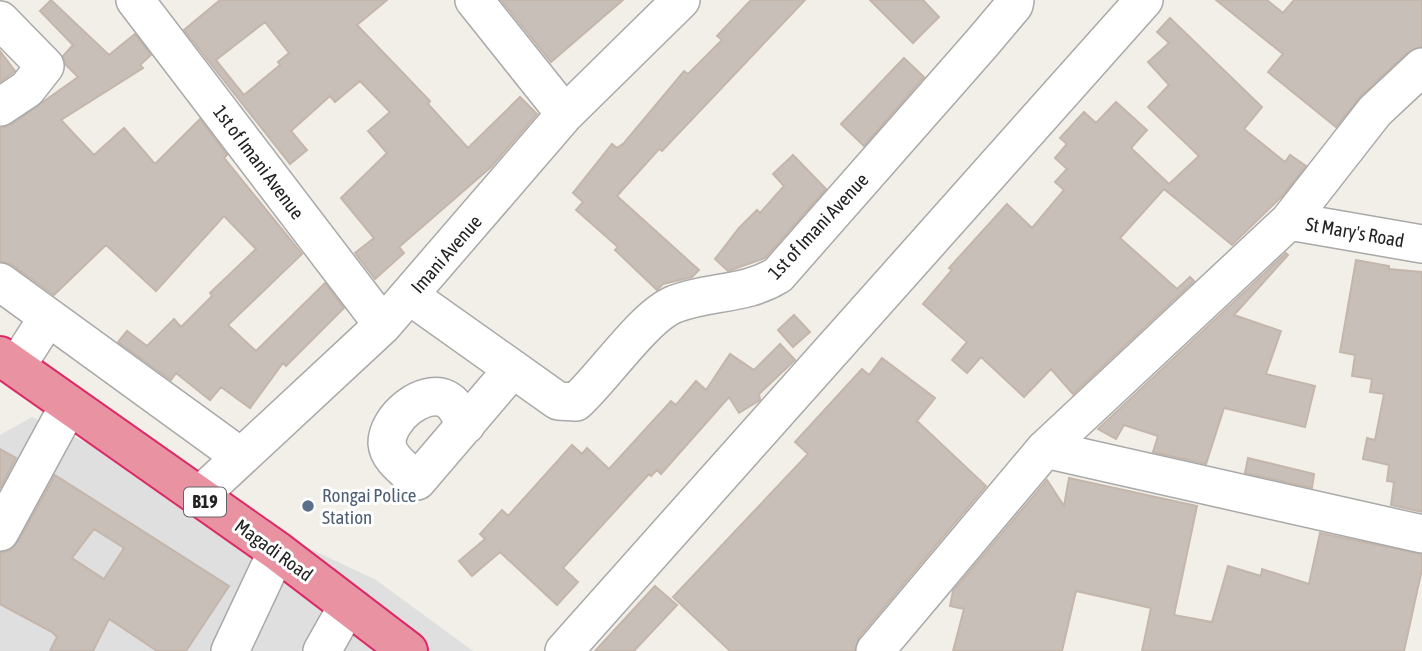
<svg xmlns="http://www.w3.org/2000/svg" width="1422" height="651" font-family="'Asap Condensed',sans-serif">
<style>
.residential{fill:#e0dfdf}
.building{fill:#c7bfb8;stroke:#c4b6ab;stroke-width:2;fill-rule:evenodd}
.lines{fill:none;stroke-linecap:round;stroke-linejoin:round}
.minor-casing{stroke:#a9a9a9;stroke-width:40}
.highway-casing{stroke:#dc2a67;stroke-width:42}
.minor{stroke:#fff;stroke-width:37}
.highway{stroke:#e892a2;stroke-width:38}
.service-dot{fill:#5c6f8a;stroke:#fff;stroke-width:2.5}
.labels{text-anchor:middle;stroke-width:6;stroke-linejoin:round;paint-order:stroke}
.shield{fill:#fff;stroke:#646464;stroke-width:2}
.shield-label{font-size:18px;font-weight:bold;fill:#222}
.street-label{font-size:19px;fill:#222;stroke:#fff}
.service-label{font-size:19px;fill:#4e5e75;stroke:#fff;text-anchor:start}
</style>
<rect width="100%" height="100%" fill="#f2efe9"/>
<!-- residential -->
<path class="residential" d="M32,417l344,163 97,71h-473v-216z"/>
<!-- building -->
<path class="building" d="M51,0l58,55 26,-21 16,21 -11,10 3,3 -82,52 33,35 30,-27 31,36 45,-45 27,36 -3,3 78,96 -74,71 28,26 69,-68 19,25 -58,58 -3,-3 -33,45 -29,-21 -11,13 -34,-27 -5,7 -53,-38 9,-11 20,15 27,-27 7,8 31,-31 -2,-3 46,-44 -32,-33 -68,75 -50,-46 -52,50 -42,-30 -12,-4v-133l12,-4 66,-47 -13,-13 -2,-8 10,-11 -33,-34z
M220,0h167l-30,25 73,76 -2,3 40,44 52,-51 17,17 -46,53 -92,80 5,6 -29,26 -20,-26 19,-15 -33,-40 46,-45 -19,-22 22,-19 -30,-31 -25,21 -5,-6 -39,35 16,19 -17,14 -106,-134zM265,22l24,31 -11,9 2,3 -36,30 -28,-35z
M501,0h122l-72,62z
M751,0h54l-143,151 -3,-2 -42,47 82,74 -7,7 -29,7 -6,6 -42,-40 3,-3 -42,-37 7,-8 -10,-9 39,-49 5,4 7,-5 60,-72 4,3 34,-34 -5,-4z
M870,0h53l16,17 -26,26z
M1216,0h51l16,13 11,-13h128v47l-14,5 -47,44 -25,31 -68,-55 15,-18z
M1170,18l92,89 -18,22 41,33 5,-7 16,11 -23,29 -51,50 -68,-56 -44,49 57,51 13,-12 4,4 -121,113 -22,-25 -27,28 -43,-40 -14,16 -15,-13 15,-18 -44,-38 29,-34 -3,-2 58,-64 25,24 32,-38 -9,-8 12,-13 -12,-11 12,-14 -7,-6 24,-26 12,11 20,-21 31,28 -16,18 38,36 30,-28 -51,-49 21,-22 -21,-23 21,-19 -12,-11z
M0,51l15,20 -15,11z
M904,58l20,19 -60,69 -23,-22z
M793,155l33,34 -61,69 -37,13 -13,-12 24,-31 18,-18 3,3 24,-27 -11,-12z
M1286,253l2,2 -54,60 47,16 -15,43 49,12 -10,41 -81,-19 -18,56 -53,-12 5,-16 -34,-11 -8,14 -18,-10z
M1356,260l33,6v3l33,3v240l-31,-7 3,-23 -7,-1 2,-16 -26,-6 4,-21 8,2 9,-46 -14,-2 2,-13 -20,-3 3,-21 -15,-3z
M794,315l16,17 -17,15 -15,-17z
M780,344l15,16 -36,34 1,6 -21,13 -10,-16 -68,77 -4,-4 -6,6 -2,-2 -86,94 15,14 -21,23 -57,-53 -28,24 -13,-15 26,-22 -5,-5 22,-24 6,6 64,-71 10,9 5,-6 22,21 62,-68 5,4 20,-24 10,9 24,-36 24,16z
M882,358l53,40 -18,23 69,65 -127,151 -4,14h-125l-57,-54 135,-143 -13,-12 67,-73 7,6z
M0,449l16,9 -16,30z
M1248,458l66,16 -2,14 -67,-15z
M55,475l174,111 -43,65h-29l-48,-32 -16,32h-43l7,-14 -5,-5 -52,-28v-51l10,-3 8,-8zM94,529l30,19 -20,31 -32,-21z
M1069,478l128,28 -23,109 38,7 16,-56 33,10 1,-7 47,15 11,-51 102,21v15l-18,82h-262l9,-43 -75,-17 -14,60h-109l11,-42 -14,-3 3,-15 94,-111 17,26z
M655,586l22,19 -43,46h-39z"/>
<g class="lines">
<!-- minor casing -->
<g class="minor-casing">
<path id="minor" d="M135,0l248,325
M474,0l91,114
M0,20l45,46 -18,23 -27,18
M1289,221l133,23
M0,282l241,175
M410,296l148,105 18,1c27,-24 69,-87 99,-98 35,-14 69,-8 103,-29l204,-232 32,-38 1,-5
M16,367l32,-50
M466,425c-5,-8 -11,-22 -20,-26 -23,-11 -59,19 -59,44 1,16 20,28 30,38l94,-110
M1045,449l377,85
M198,497l185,-172 182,-211 116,-114
M0,532l69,-127
M230,651l47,-100
M322,651l26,-46
M564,651l580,-651
M875,651l170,-202 244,-228 86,-110 47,-44"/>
</g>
<!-- highway casing -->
<g class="highway-casing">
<path id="highway" d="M0,356l277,195 131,100"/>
</g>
<!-- minor -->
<use href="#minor" class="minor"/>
<!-- highway -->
<use href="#highway" class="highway"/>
</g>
<!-- markers -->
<circle class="service-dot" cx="308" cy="506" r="7"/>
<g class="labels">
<!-- shield labels -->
<rect class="shield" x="184" y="487.5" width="42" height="29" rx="5"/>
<g class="shield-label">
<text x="205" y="508">B19</text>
</g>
<!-- street labels -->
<g class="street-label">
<text transform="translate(259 162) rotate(53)" y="7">1st of Imani Avenue</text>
<text transform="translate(818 226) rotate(-47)" y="7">1st of Imani Avenue</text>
<text transform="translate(1355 232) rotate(10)" y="7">St Mary's Road</text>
<text transform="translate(446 254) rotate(-49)" y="7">Imani Avenue</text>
<text transform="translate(274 550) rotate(36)" y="7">Magadi Road</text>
</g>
<!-- service labels -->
<g class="service-label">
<text x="322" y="502">Rongai Police<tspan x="322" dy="22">Station</tspan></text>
</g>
</g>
</svg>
